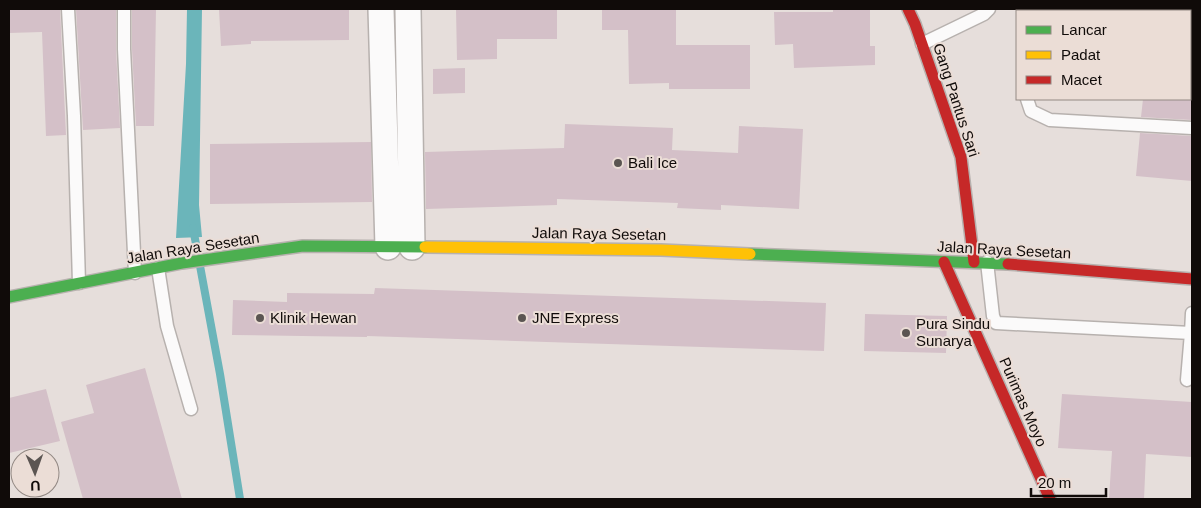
<svg xmlns="http://www.w3.org/2000/svg" width="1201" height="508" font-family="Arial,sans-serif">
<style>
.water{fill:#6bb5ba}
.lines{fill:none;stroke-linecap:round;stroke-linejoin:round}
.stream{stroke:#6bb5ba;stroke-width:8}
.building{fill:#d4c0c8}
.lane-casing{stroke:#b7b1ae;stroke-width:15}
.street-casing{stroke:#b7b1ae;stroke-width:28}
.fast-casing{stroke:#b7b1ae;stroke-width:14}
.slow-casing{stroke:#b7b1ae;stroke-width:14}
.jam-casing{stroke:#b7b1ae;stroke-width:14}
.lane{stroke:#fbfafa;stroke-width:12}
.street{stroke:#fbfafa;stroke-width:25}
.fast{stroke:#4caf50;stroke-width:11}
.slow{stroke:#ffc107;stroke-width:11}
.jam{stroke:#c62828;stroke-width:11}
.poi-dot{fill:#5b5552;stroke:#ebddd6;stroke-width:2}
.labels{text-anchor:middle;stroke-width:4;stroke-linejoin:round;paint-order:stroke}
.street-label{font-size:15px;fill:#100b09;stroke:#ebddd6}
.poi-label{font-size:15px;fill:#100b09;stroke:#ebddd6;text-anchor:start}
</style>
<rect width="100%" height="100%" fill="#e6dedb"/>
<!-- water -->
<path class="water" d="M187,9h15l-3,196 3,32 -26,1 10,-174z"/>
<g class="lines">
<!-- stream -->
<path class="stream" d="M193,228l27,146 20,125"/>
</g>
<!-- building -->
<path class="building" d="M9,9h51l6,126 -20,1 -4,-104 -33,1z
M76,9h40v40l4,79 -37,2z
M132,9h24l-2,117h-18l-4,-77z
M219,9h130v31l-98,1v3l-30,2z
M456,9h101v30h-60v20l-40,1z
M602,9h74v36h74v44h-81v-6l-40,1 -1,-54h-26z
M833,9h37v37h5v19l-81,3 -1,-24 -18,1 -1,-33h59z
M465,68v25l-32,1v-25z
M1143,99h49v21l-51,-3z
M565,124l108,4 -1,22 66,3 1,-27 64,3 -4,80 -78,-4v5l-44,-2 1,-5 -121,-4v6l-131,4 -1,-57 139,-4z
M1140,133l52,3v45l-56,-5z
M371,142l1,60 -162,2v-60z
M375,288l451,15 -2,48 -457,-15v1l-135,-2 1,-35 54,2v-9l87,1z
M865,314l82,2 -1,37 -82,-2z
M145,368l37,131h-99l-22,-77 33,-9 -8,-28z
M46,389l14,52 -51,12v-55z
M1062,394l130,8v55l-46,-3 -2,45h-35l3,-48 -54,-3z"/>
<g class="lines">
<!-- lane casing -->
<g class="lane-casing">
<path id="lane" d="M68,9l6,107 5,167
M124,9v40l11,224
M1032,11v-2
M922,44l62,-30 5,-5
M1027,99l4,12 19,9 142,8
M987,262l6,54 3,7 195,10 1,-20
M158,268l9,58 24,83
M1187,380l4,-47"/>
</g>
<!-- street casing -->
<g class="street-casing">
<path id="street" d="M381,9l7,238
M408,9l4,238"/>
</g>
<!-- fast casing -->
<g class="fast-casing">
<path id="fast" d="M750,254l258,10
M9,297l173,-34 121,-17 122,1"/>
</g>
<!-- slow casing -->
<g class="slow-casing">
<path id="slow" d="M425,247l236,3 89,4"/>
</g>
<!-- jam casing -->
<g class="jam-casing">
<path id="jam" d="M908,9l7,15 46,133 13,105
M944,262l106,237
M1008,264l184,15"/>
</g>
<!-- lane -->
<use href="#lane" class="lane"/>
<!-- street -->
<use href="#street" class="street"/>
<!-- fast -->
<use href="#fast" class="fast"/>
<!-- slow -->
<use href="#slow" class="slow"/>
<!-- jam -->
<use href="#jam" class="jam"/>
</g>
<!-- markers -->
<g class="poi-dot">
<circle cx="618" cy="163" r="5"/>
<circle cx="260" cy="318" r="5"/>
<circle cx="522" cy="318" r="5"/>
<circle cx="906" cy="333" r="5"/>
</g>
<g class="labels">
<!-- street labels -->
<g class="street-label">
<text transform="translate(956 100) rotate(72)" y="5">Gang Pantus Sari</text>
<text transform="translate(599 234) rotate(1)" y="5">Jalan Raya Sesetan</text>
<text transform="translate(193 248) rotate(-9)" y="5">Jalan Raya Sesetan</text>
<text transform="translate(1004 250) rotate(3)" y="5">Jalan Raya Sesetan</text>
<text transform="translate(1023 402) rotate(66)" y="5">Purimas Moyo</text>
</g>
<!-- poi labels -->
<g class="poi-label">
<text x="628" y="168">Bali Ice</text>
<text x="270" y="323">Klinik Hewan</text>
<text x="532" y="323">JNE Express</text>
<text x="916" y="329">Pura Sindu<tspan x="916" dy="17">Sunarya</tspan></text>
</g>
</g>
<!-- border -->
<rect width="1201" height="508" fill="none" stroke="#100b09" stroke-width="20"/>
<!-- legend -->
<rect x="1016" y="10" width="175" height="90" fill="#ebddd6" stroke="#938984"/>
<rect x="1026" y="26" width="25" height="8" fill="#4caf50" stroke="#938984"/>
<text x="1061" y="35" font-size="15" fill="#100b09">Lancar</text>
<rect x="1026" y="51" width="25" height="8" fill="#ffc107" stroke="#938984"/>
<text x="1061" y="60" font-size="15" fill="#100b09">Padat</text>
<rect x="1026" y="76" width="25" height="8" fill="#c62828" stroke="#938984"/>
<text x="1061" y="85" font-size="15" fill="#100b09">Macet</text>
<!-- north arrow -->
<g transform="translate(35 473) rotate(178)"><circle r="24" fill="#ebddd6" stroke="#938984"/>
<path d="M0-4L9 19L0 12L-9 19Z" fill="#5b5552"/>
<text y="-8" font-size="14" font-weight="bold" text-anchor="middle" fill="#100b09">U</text>
</g>
<!-- scale -->
<path d="M1031 488v8h75v-8" fill="none" stroke="#100b09" stroke-width="2.5"/>
<text x="1038" y="488" font-size="15" fill="#100b09" stroke="#ebddd6" stroke-width="4" paint-order="stroke">20 m</text>
</svg>
